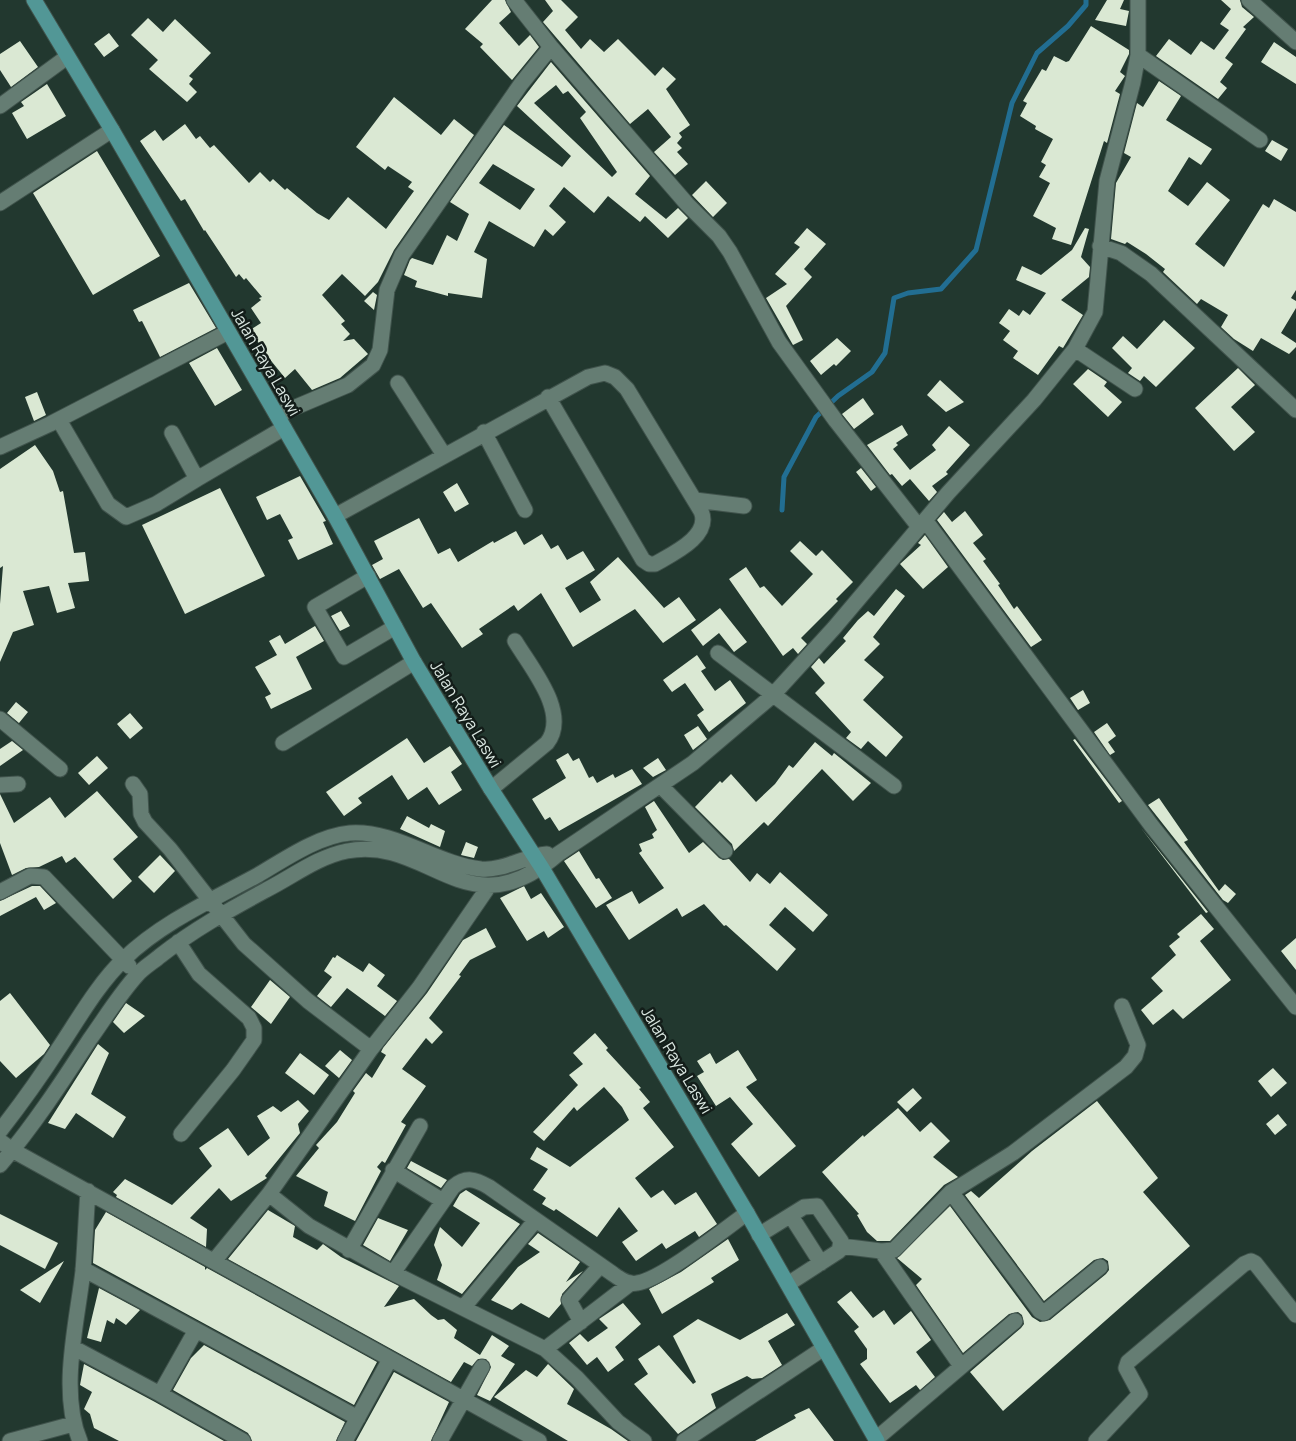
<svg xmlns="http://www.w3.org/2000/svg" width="1296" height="1441" font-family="Manrope,sans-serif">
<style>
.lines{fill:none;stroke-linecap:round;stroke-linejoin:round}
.stream{stroke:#226e92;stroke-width:5}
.building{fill:#dae8d3;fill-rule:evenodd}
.minor-casing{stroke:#40534c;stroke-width:17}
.major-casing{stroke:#40534c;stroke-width:17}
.minor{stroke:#657d73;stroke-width:15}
.major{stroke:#529796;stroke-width:15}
.labels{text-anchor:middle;stroke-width:5;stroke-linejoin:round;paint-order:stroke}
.street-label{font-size:16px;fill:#dbe8e2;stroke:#131d19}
</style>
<rect width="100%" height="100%" fill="#22382f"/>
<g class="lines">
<!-- stream -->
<path class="stream" d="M782,510l2,-33 32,-60 22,-21 34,-24 13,-19 9,-55 14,-5 33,-4 35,-39 36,-147 25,-50 31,-27 18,-21v-5"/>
</g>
<!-- building -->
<path class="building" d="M492,0h13l6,12 -12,11 20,23 11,-11 9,12 -27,33 -32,-33 3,-3 -18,-15z
M545,0h16l17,17 -13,13 16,19 9,-10 14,13 14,-13 37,37 8,-9 13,12 -10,10 24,36 -11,8 3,4 -5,6 5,5 -5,4 11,12 -13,11 -21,-23 17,-15 -23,-28 -18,15 -87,-102 10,-11z
M1107,0h17l-4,9 9,2 -3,15 -31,-6z
M1221,0h19l2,7 12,10 -11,10 3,2 -21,29 8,6 -13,18 7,6 -9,11 -62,-43 13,-17 22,16 10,-14 13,9 15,-20 -9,-6 11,-15z
M148,18l15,14 12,-13 36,34 -22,23 4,3 -4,5 8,8 -10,10 -38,-33 9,-9 -27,-25z
M1091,26l38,24v4l-9,18 5,4 -10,15 5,3 -13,49 -3,-2 -33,104 -19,-6 4,-11 -23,-12 17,-33 -11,-6 7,-12 -5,-3 12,-23 -18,-10 1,-3 -16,-10 7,-13 -4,-2 19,-32 4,2 8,-15 12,6 3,-1z
M109,33l10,13 -15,11 -10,-13z
M20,41l18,26 -27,20 -11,-17v-16z
M1274,42l22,15v27l-35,-22z
M551,62l99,114 -15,18 31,25 12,-11 10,10 -20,20 -23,-22 -5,6 -32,-26 -14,17 -30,-26 -15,19 17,16 -13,14 -8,-7 -11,18 -45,-26 -15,31 13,7 -5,39 -34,-5v3l-33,-9 2,-6 -13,-6 6,-15 2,-2 21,7 14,-30 10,6 12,-27 -19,-12 54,-77 58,42 9,-11 -54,-50zM556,85l7,9 5,-3 18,21 -6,6 37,54 -5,5 -78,-74zM493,164l42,25 -15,21 -41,-27z
M1159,81l22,15 -15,24 46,29 -11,16 -12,-8 -21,34 20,15 19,-24 23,18 -35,44 29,23 39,-63 6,4 5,-9 22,13v78l-5,8 5,3v7l-15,25 15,10v4l-7,7 -28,-16 -8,13 -19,-12 -13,-12 7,-12 -27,-16 -4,5 -34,-32 2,-3 -19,-15 -19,-12 -2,2 -14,-5 5,-56 15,-26 -7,-4 13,-50 6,4z
M47,84l19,32 -39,23 -15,-26 12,-7 -3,-4z
M394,97l47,38 13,-16 20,16 -80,115 -16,32 -13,14 -23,-22 -20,21 23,26 -4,3 9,10 -7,7 11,-2 14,15 -28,24 -28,12 -17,-21 -10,9 -17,-21 -18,-27 11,-7 -10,-15 10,-8 -2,-2 3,-1 -16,-19 -2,2 -5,-6 -3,3 -31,-47 -1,1 -19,-32 -4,2 -41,-60 15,-11 8,11 22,-17 11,15 4,-3 10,12 4,-3 35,38 11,-11 10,10 3,-3 12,11 2,-2 30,25 12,7 19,-23 38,32 28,-38 -6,-4 4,-5 -24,-16 -3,4 -29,-23z
M1272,140l16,9 -7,12 -16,-10z
M97,151l63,105 -67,39 -60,-102z
M706,181l21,22 -14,14 -21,-22z
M807,228l19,16 -22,25 8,8 -26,29 17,34 -10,5 -27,-47 21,-14 -12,-10 25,-27 -6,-4z
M1085,228l4,1 -8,28 9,10 -1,10 -28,23 22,15 -20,33 -4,-2 -21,29 -25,-17 5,-7 -15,-11 7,-9 -11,-8 10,-14 10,7 4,-6 7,5 16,-22 -30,-13 6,-14 19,9 31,-25z
M189,283l27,45 -56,29 -18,-36 -3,1 -6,-12z
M373,292l4,3 -3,15 -10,-9z
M1164,320l31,28 -39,39 -12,-11 -4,5 -12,-8 4,-5 -20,-20 11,-12 14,13z
M837,338l14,13 -15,15 -2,-2 -13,11 -11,-14z
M217,348l25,42 -27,16 -26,-43z
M1238,368l17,17 -24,22 24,25 -21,19 -39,-43z
M1088,369l19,13 -3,4 18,16 -14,15 -35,-33z
M940,380l24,22 -18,10 -19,-17z
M37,392l9,23 -12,6 -9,-24z
M863,398l11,16 -20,15 -12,-15z
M902,425l6,10 -12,8 2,2 -5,4 17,21 26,-20 -4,-5 17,-19 21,19 -24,27 2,2 -16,12 5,6 -8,9 -19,-22 -8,7 -10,-12 -2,1 -23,-30z
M35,445l18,26 7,21 3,-1 11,62 11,-1 4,29 -21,2 7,25 -18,5 -8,-27 -26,5 11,34 -21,7 -13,30v-58l3,-38 -3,2v-99z
M861,468l15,19 -5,4 -15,-19z
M300,476l26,45 -3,1 10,22 -35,16 -10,-20 5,-2 -13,-24 -13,6 -11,-23z
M457,483l12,21 -14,8 -12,-20z
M220,488l45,88 -80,38 -43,-89z
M965,511l18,24 -10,8 13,16 -3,2 17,23 -2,1 16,24 3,-3 25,34 -11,7 -94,-127 7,-8 8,10z
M419,518l19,36 12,-6 8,14 35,-21 1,2 22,-12 8,14 18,-11 9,15 7,-4 9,15 16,-9 12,19 -30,18 15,25 21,-13 -11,-18 28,-25 46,51 15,-11 17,23 -33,23 -28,-34 -62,38 -32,-54 -23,18 -4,-6 -35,24 4,5 -21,14 -31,-45 -8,5 -24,-39 -19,10 -8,-14 11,-6 -9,-18z
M925,535l23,32 -25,22 -23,-25 21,-19 -3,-2z
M800,541l16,15 6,-6 31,32 -17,17 2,2 -37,37 6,6 -9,10 -5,-6 -10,8 -54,-77 17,-12 14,21 4,-2 18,20 31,-32 -23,-23z
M896,589l9,7 -32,41 7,7 -16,16 20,17 -21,23 40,37 -17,20 -18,-16 -7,8 -15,-11 5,-6 -36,-39 10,-10 -14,-16 8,-9 5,6 22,-23 -3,-3 15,-18 10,-9 6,5z
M720,608l27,34 -13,10 -15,-19 -16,13 -12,-16z
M341,611l9,15 -10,5 -9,-15z
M315,626l9,15 -28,16 16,32 -41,20 -6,-12 6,-3 -16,-27 22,-12 -8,-14 11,-6 5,9z
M697,655l9,13 -5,3 14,20 15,-11 16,23 -37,29 -12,-17 7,-5 -19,-27 -13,9 -9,-12z
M1083,690l7,13 -12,7 -8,-12z
M16,702l12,10 -9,11 -12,-10z
M130,713l13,15 -13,11 -13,-15z
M1107,723l9,13 -8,6 7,10 -5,3 -16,-23z
M698,726l9,13 -14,11 -9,-15z
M407,738l17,25 26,-17 12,18 -11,8 11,18 -23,15 -12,-18 -19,13 -16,-25 -34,23 4,5 -18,13 -18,-24z
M1075,739l47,62 -3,2 -46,-63z
M12,741l11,9 -23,16v-17z
M815,742l17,14 2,-3 37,30 -18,18 -31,-32 -54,57 -4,-4 -30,29 -2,-7 -37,-37 25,-26 2,2 9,-9 25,28 19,-18 14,-19 4,3z
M568,753l5,8 6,-3 10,20 4,-2 4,7 16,-9 2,4 17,-9 10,15 -83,47 -9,-14 -5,3 -13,-21 34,-21 -10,-18z
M97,756l11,12 -19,17 -11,-12z
M658,758l8,12 -13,7 -10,-9z
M97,791l41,46 -25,22 19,22 -19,18 -38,-42 -9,6 -4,-7 -23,11 -13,1 -14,7 -12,-32v-49l14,29 36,-26 15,21z
M1159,798l29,42 -4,2 35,49 6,-7 11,10 -8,9 -5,-3 -75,-95z
M654,801l35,52 14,-11 16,16 4,2 6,-1 21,23 7,-9 13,11 10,-12 48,43 -15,17 -28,-25 -16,18 27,24 -19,22 -51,-46 -2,1 -20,-22 -22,13 -5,-9 -48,32 -23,-35 26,-14 7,13 25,-16 -25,-35 3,-2 -3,-7 15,-6 -2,-4 5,-4 -12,-23z
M407,816l22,12 2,-4 14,7 -5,16 -40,-18z
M1141,828l67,84 -2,1z
M466,842l12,5 -4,11 -13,-3z
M579,851l17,28 3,-1 13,20 -16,10 -32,-47z
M160,855l15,16 -21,22 -16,-16z
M32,886h8l16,17 -12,7 -8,-13 -36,19v-15z
M524,886l7,13 10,-6 23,34 -16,11 -4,-7 -17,10 -27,-43z
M1201,914l13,15 -14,12 31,39 -48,39 -10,-10 -20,16 -12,-15 22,-19 -12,-13 25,-23 -7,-9 11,-9 -3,-3z
M486,928l10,19 -26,13 -11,15 2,1 -32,42 14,14 -11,12 -6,-6 -24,31 24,17 -25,36 5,3 -21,38 -3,-2 -5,6 4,4 -26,50 -31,-15 4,-14 -32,-16 23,-28 -3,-3 21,-23 18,-29 -2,-2 13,-18 6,5 14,-23 -5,-3 2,-4 44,-55 36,-53z
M1296,938v32l-15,-19z
M337,955l26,17 6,-9 16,12 -8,11 20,15 -12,15 -38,-28 -16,19 -14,-11 15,-19 -8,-6 9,-14 2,1z
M270,980l20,17 -19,27 -20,-17z
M10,993l40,52 -6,9 -28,24 -16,-17v-60z
M126,1003l19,13 -21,17 -11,-11z
M595,1033l13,15 -2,2 35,38 -2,1 11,13 -7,6 31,39 -39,31 16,20 12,-8 12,15 21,-13 21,32 -18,13 -4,-6 -29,18 -4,-6 -26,18 -14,-19 16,-11 -19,-24 -22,30 -41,-28 -2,2 -12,-7 4,-6 -13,-8 15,-21 -18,-10 7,-12 33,20 59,-47 -7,-13 -18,-20 -27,24 -3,-4 -30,34 -11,-9 45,-47 -9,-10 14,-11 -10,-11z
M98,1044l11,9 -18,41 35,23 -13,21 -37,-25 -11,16 -17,-6z
M340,1050l12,10 -13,18 -14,-12z
M738,1050l19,30 -11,7 50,59 -37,31 -28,-33 22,-20 -23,-27 -14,9 -19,-30 7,-4 -7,-11 13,-8 6,11z
M300,1053l29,22 -15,20 -29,-22z
M1273,1068l14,15 -16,14 -13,-16z
M913,1088l9,10 -15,14 -10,-10z
M298,1100l11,11 -11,13 2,9 -35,43 2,2 -36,23 -12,-13 -29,30 17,11 -1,18 -90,-50 1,-2 -4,-3 12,-13 47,26 40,-39 -13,-18 29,-20 20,28 22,-18 -13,-22 16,-10 8,6z
M1097,1101l61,77 -15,14 47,54 -187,165 -33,-39 51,-44 3,-4 -2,-9 -4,-3 -9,2 -46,39 -47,-68 6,-6 -25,-21 53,-52 82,111 8,5 10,-2 56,-46 3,-4 -1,-9 -5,-3 -9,2 -50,41 -79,-106 6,-4 8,7 53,-47z
M898,1108l22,24 11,-10 19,19 -17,16 25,20 -14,8 -54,56h-13l-10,-9 -10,-17 2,-1 -37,-42 41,-37 1,2z
M1278,1114l9,11 -12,10 -9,-11z
M411,1161l36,19 -6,8 -34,-20z
M466,1190l54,34 -58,70 -25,-14 5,-15 -8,-20 6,-18 22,20 18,-24 -27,-17 7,-12z
M268,1210l27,16 -2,11 24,13 6,-6 18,13 58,29 -15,21 30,-8 17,16 7,5 6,-1 13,11 -3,8 26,17 12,-20 17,11 -8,10 14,8 -25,37 -13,-6 14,-28 -5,-8h-8l-6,7 -8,-4 -13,20 -223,-123z
M106,1212l99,55v3l2,-2 170,94 -23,43 -261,-142 2,-33z
M0,1214l58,29 -13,26 -45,-24z
M378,1218l30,12 -18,31 -27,-16z
M538,1233l42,29 -14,20 17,-11 -21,23 -1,10 -12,14 -28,-15 -9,7 -21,-10 27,-33 22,-15 -12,-8z
M728,1239l11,21 -28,18 3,4 -52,32 -13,-25 32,-17z
M64,1261l-24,42 -20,-13z
M99,1288l41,22 -14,15 -10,-7 -2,6 -7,-4 -6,22 -14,-4z
M851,1291l22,27 11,-8 10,15 17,-14 20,29 -15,12 19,25 -15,13 -4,-5 -26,18 -30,-39 7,-5v-10l-13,-18 5,-4 -22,-25z
M623,1303l18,21 -26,23 9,13 -16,12 -11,-15 -10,8 -18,-22 11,-9 8,8 20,-14 -9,-9z
M787,1313l8,12 -27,16 14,24 -20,13 -10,1 -5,-3 -36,18 5,14 -38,26 -44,-50 14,-10 -10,-15 21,-14 34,39 3,-2 -23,-46 25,-17 42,21z
M204,1345l141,77 -9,19h-84l-4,-8 -75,-43 18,-32z
M84,1364l71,38 69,39h-105l-25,-13 -4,-14 -6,-5 8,-17 -12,-7z
M548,1364l26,25 -7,15 44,25 17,12h-60l-74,-44 32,-27 11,7z
M394,1372l55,30 -18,39h-75z
M809,1408l25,33h-79l41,-23 -2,-3z"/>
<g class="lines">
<!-- minor casing -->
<g class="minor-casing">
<path id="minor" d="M514,0l37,47 136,157 32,32 11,16 49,90 57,79 83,106
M1249,0l47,42
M1138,55l122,85
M0,106l67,-49
M0,203l112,-73
M1100,246l21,7 30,21 145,136
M1075,349l60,40
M398,383l46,72
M277,415l71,-30 25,-20 7,-15 7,-60 15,-35 119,-171 30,-37
M59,420l49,84 18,13 30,-13 41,-25
M484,432l41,78
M172,433l25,46 87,-51
M0,447l50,-23 178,-92
M695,500l49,6
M335,516l253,-139 17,-4 10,4 12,12 74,122c11,25 -29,43 -46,53h-6l-6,-4 -95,-163
M925,520l226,305 145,182
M368,576l-53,31 29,50 51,-30
M718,653l176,133
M0,719l60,50
M283,743l131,-81
M133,784l7,10 1,20 4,8 25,27 74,95 64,57 63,48
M0,785l18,-1
M661,786l64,65
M491,789l56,-46c23,-30 -16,-75 -32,-102
M489,886l-70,102 -48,61 -102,145 40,32 84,47 60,-86c13,-11 22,-8 36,0l124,87c7,5 15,11 24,9 24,-3 88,-54 110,-70
M0,892l30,-16 14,1 85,89
M178,942l21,32 50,44 5,10v12l-21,30 -52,64
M0,1131c21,-27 41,-55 59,-83 20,-30 39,-64 65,-89 37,-36 88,-59 134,-84 27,-16 60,-39 92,-42 46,-3 86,31 131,36 23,2 43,-13 66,-15
M0,1141l12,9 527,291
M0,1165c34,-40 62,-83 90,-126 15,-21 29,-44 47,-64 6,-7 16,-13 23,-19 33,-26 69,-46 106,-66 26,-13 51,-33 81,-39 82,-16 120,82 211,3l135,-91 79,-67 62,-68 114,-135 86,-93 41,-51 20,-37 12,-131 26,-99 5,-27v-55
M393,1170l50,31
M951,1192l89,119 4,2 56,-46
M791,1216l30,47
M759,1235l45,-28 13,-1 24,35 -2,10 -51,33
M841,1246l40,5 13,-1 57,-58 62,-39 113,-86 9,-11 3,-11 -16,-39
M349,1250l71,-124
M881,1251l80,115
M214,1261l55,-67
M83,1269l113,61
M393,1273l152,76 32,29 41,44 26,19
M463,1308l72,-87
M581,1322l-12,-22 31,-34
M74,1348l86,46 36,-64 162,88
M545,1349l86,-66
M160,1394l83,47
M876,1439l139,-118
M10,1441l63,-17
M80,1441c-21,-49 -3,-118 3,-170 2,-26 3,-53 5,-80
M345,1441l45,-82
M440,1441l42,-74
M684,1441l140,-93
M1096,1441l44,-47 -14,-26 2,-6 116,-98 7,-3 4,2 41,52"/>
</g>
<!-- major casing -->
<g class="major-casing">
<path id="major" d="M34,0l78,130 223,386 79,146 77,127 51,79 205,345 130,228"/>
</g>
<!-- minor -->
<use href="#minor" class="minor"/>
<!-- major -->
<use href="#major" class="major"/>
</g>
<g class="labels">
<!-- street labels -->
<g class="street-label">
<text transform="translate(266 362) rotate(60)" y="6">Jalan Raya Laswi</text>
<text transform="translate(466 714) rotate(59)" y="6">Jalan Raya Laswi</text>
<text transform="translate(677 1060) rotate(59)" y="6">Jalan Raya Laswi</text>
</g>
</g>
</svg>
